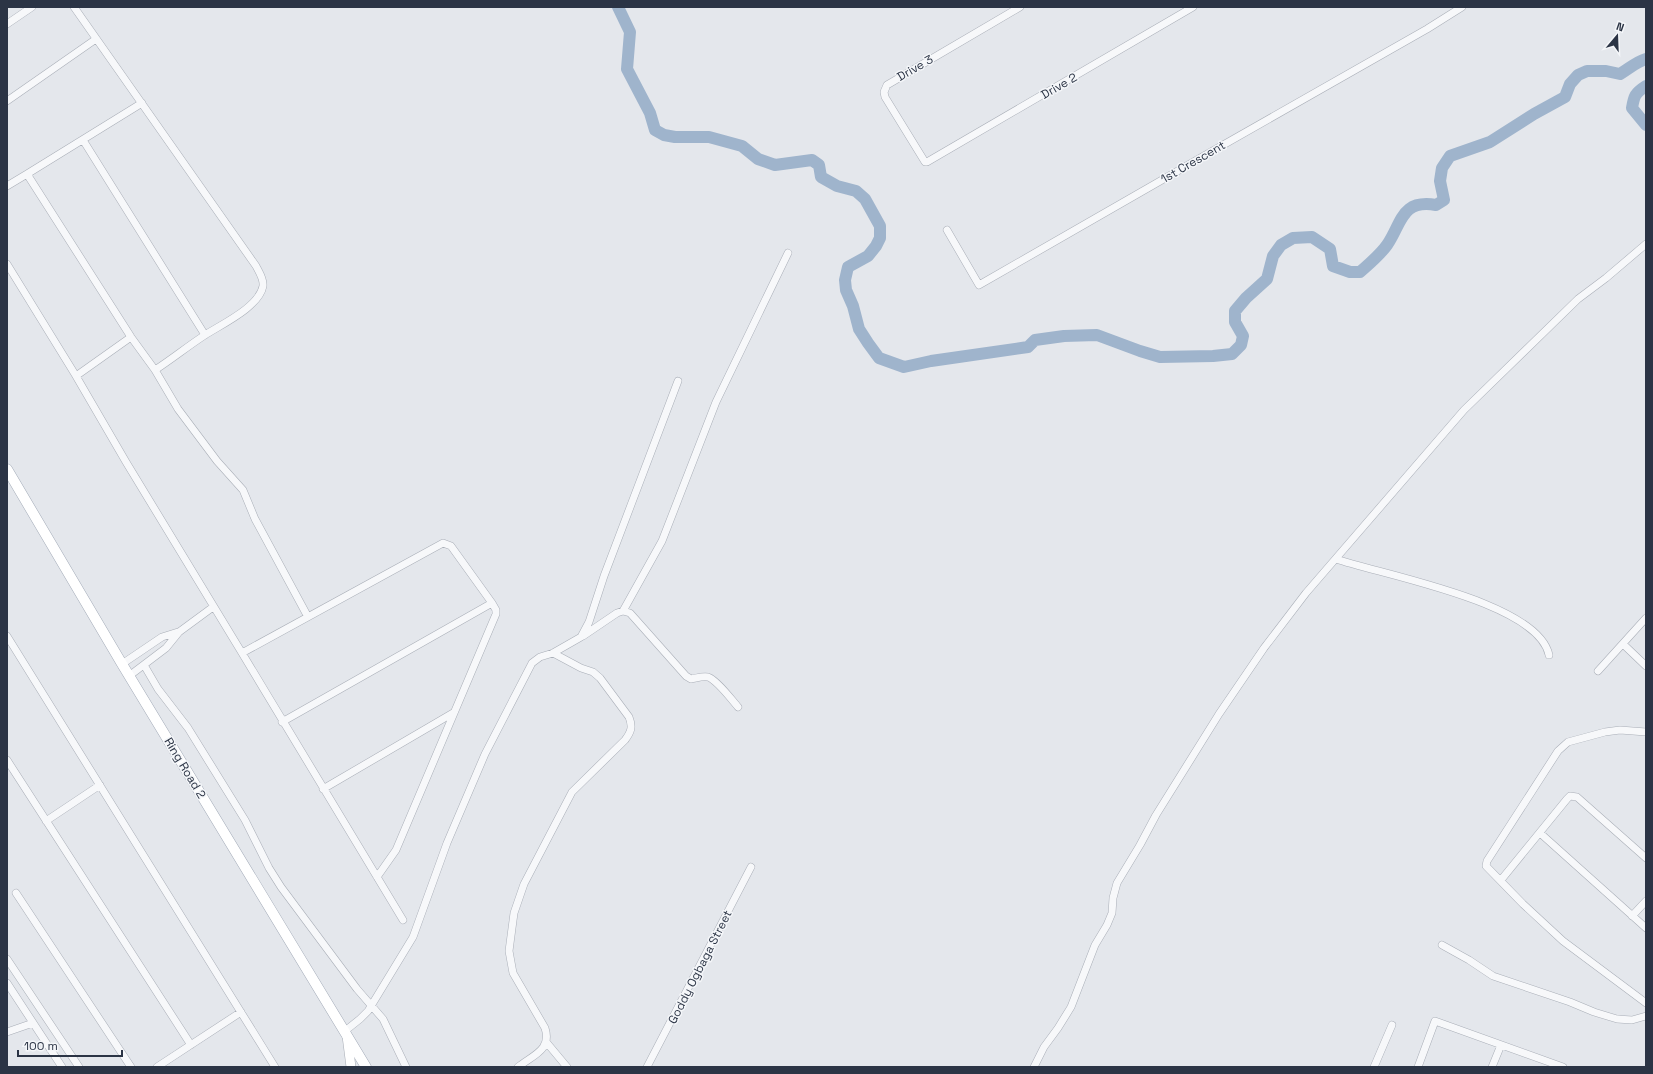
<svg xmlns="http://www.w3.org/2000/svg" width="1653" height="1074" font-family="'Space Grotesk',sans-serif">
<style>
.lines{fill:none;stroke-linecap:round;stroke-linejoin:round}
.river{stroke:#9fb4cc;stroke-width:12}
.street-casing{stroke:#a9aeb7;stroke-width:8}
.secondary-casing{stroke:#a9aeb7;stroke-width:10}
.primary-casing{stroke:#a3abb8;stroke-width:11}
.street{stroke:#f7f8fa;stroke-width:7}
.secondary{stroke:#fff;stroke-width:9}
.primary{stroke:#fff;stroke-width:10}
.labels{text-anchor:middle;stroke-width:3;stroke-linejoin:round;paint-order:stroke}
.street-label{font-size:12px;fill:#2b3445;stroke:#f4f6f9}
</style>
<rect width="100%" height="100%" fill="#e4e7ec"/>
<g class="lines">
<!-- river -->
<path class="river" d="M618,7l12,25 -3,37 23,44 5,17 9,5 11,2h34l33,9 16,13 17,6 37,-5 7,5 2,12 16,9 19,5 9,8 15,27v12l-4,8 -8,10 -20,11 -3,13 1,10 7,16 6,23 9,14 11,15 25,9 27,-6 97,-14 7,-7 29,-4 33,-1 43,16 20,6 53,-1 19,-2 9,-9 2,-9 -8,-14v-11l11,-13 21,-19 6,-23 8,-11 12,-7 19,-1 18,12 3,17 17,6h10c9,-8 20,-17 27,-27 15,-22 14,-46 49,-40l8,-5 -4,-19 2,-13 8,-12 40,-14 44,-28 31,-17 5,-13 8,-9 9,-4h19l14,3c10,-6 16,-12 26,-15
M1646,86c-11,7 -12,10 -14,22l14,17"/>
<!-- street casing -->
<g class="street-casing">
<path id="street" d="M74,7l182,259c3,6 8,13 7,20 -4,21 -41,38 -58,49 -17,11 -33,24 -50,35l23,39 39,52 26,29 12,29 53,98
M1020,7l-133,78 -3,7 1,5 40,65h2l266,-155
M7,24l25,-17
M7,101l89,-62
M83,140l122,195
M27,174l115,-71
M7,186l20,-12 104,163 24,33
M947,230l32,55 223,-128 225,-128 35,-22
M7,264l69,112 50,86 116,191
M76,376l55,-39
M1336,559c46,16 202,43 213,96
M623,611l39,-70 54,-139 72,-149
M7,636l268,431
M583,636l34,-23 6,-2 7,2 56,63 5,3c6,-1 11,-3 17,-2 9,3 23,22 30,30
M1623,644l23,22
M122,664l40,-27 16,-5
M144,665l14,24 30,39 57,92 24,48 12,19 76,102 26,30 23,48
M1598,671l48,-53
M129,676l37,-28 13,-16 34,-25
M282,722l210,-119
M1646,732l-26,-2 -15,2 -37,10 -10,9 -71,110 -1,5 37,38 40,37 83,62
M7,760l184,285
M323,789l130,-76
M46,821l54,-36
M1540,833l106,95
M377,877l19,-27 100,-236v-4l-4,-7 -41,-57 -8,-3 -201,110 161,267
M1501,880l66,-81 3,-3 7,1 69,61
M16,893l115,174
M1632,916l14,-15
M1442,945l27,15 24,16 77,26 24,10 23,7 15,1 14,-4
M7,959l72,108
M7,983l55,84
M345,1031l15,-12 8,-8 45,-74 34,-94 38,-89 47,-91 8,-6 13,-4 28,-16 8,-15 15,-46 74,-195
M7,1032l26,-9
M547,1043l20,24
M157,1067l84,-55
M518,1067c15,-12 34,-17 27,-39l-32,-55 -4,-22 5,-38 10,-29 48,-92 53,-52c6,-8 8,-13 4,-23l-29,-39 -7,-6 -12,-4 -28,-15
M647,1067l104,-200
M1034,1067l10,-20 14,-19 13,-21 24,-62 12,-20 5,-12 1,-15 4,-15 23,-38 16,-30 63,-101 45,-66 42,-55 158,-183 114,-111 28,-21 40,-34
M1374,1067l18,-42
M1418,1067l17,-46 128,46
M1492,1067l9,-22"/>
</g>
<!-- secondary casing -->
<g class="secondary-casing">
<path id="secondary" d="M347,1036l4,31"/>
</g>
<!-- primary casing -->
<g class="primary-casing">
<path id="primary" d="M7,469l115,195 244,403"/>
</g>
<!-- street -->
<use href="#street" class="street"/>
<!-- secondary -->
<use href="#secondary" class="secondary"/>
<!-- primary -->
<use href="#primary" class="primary"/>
</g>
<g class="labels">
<!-- street labels -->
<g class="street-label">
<text transform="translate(915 68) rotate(-30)" y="4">Drive 3</text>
<text transform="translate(1059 86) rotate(-30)" y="4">Drive 2</text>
<text transform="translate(1193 162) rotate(-30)" y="4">1st Crescent</text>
<text transform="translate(185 768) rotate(59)" y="4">Ring Road 2</text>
<text transform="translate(700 967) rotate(-63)" y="4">Goddy Ogbaga Street</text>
</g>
</g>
<!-- border -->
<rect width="1653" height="1074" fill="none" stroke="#2b3445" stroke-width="16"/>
<!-- north arrow -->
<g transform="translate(1617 36) rotate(19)" stroke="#f4f6f9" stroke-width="3" paint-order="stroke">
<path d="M0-3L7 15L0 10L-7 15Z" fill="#2b3445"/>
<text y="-6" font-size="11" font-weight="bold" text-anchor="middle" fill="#2b3445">N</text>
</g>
<!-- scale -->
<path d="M18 1050v6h104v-6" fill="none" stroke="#2b3445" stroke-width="2"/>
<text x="24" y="1050" font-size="12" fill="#2b3445" stroke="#f4f6f9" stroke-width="3" paint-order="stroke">100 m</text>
</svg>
